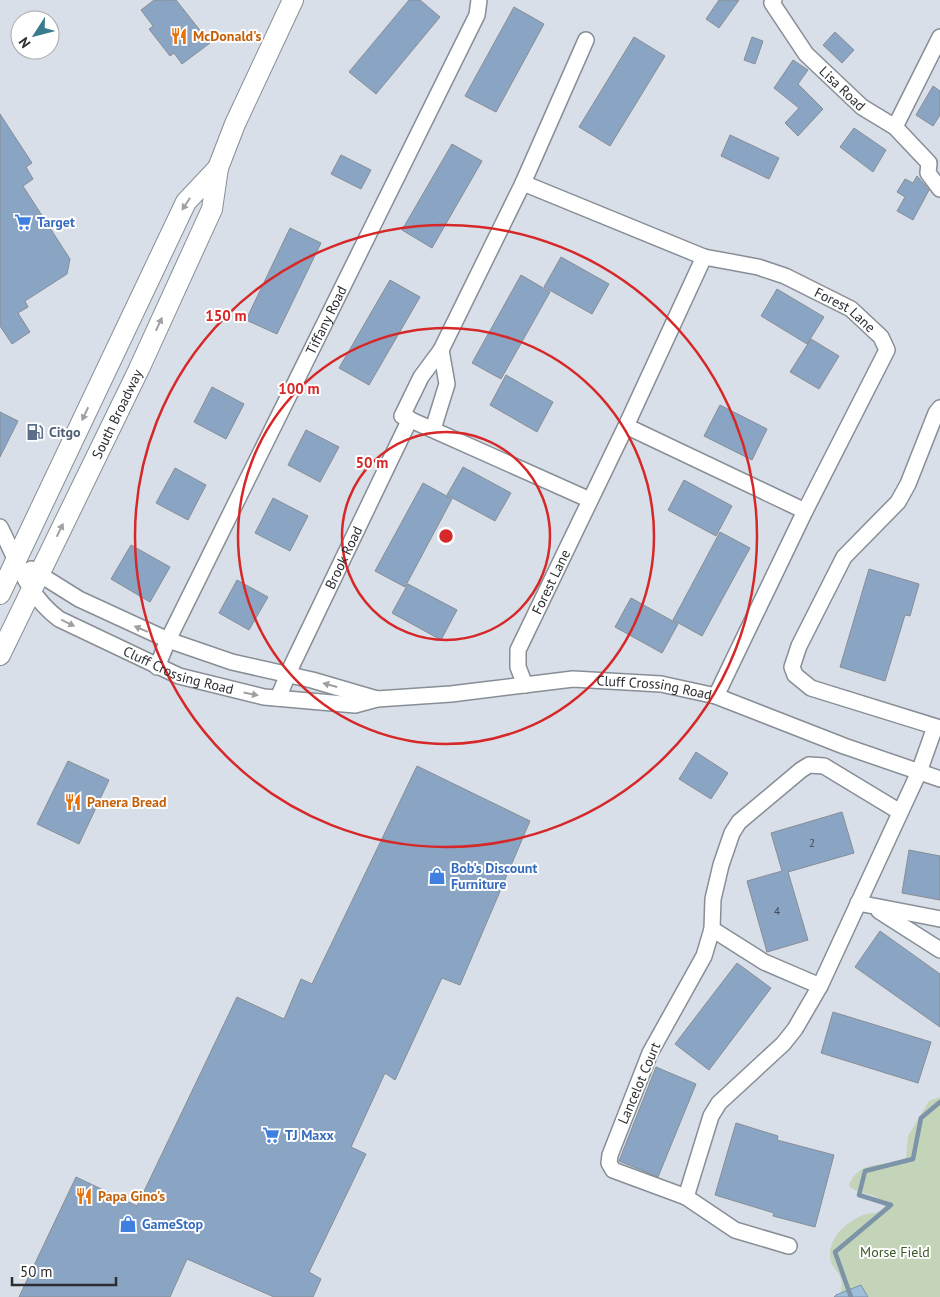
<svg xmlns="http://www.w3.org/2000/svg" width="940" height="1297" font-family="'PT Sans',sans-serif">
<style>
.green{fill:#c3d4b8}
.water{fill:#9ebfdb;stroke:#7c93a8}
.lines{fill:none;stroke-linecap:round;stroke-linejoin:round}
.stream{stroke:#7c93a8;stroke-width:4.5}
.building{fill:#8aa5c3;stroke:#878d95}
.minor-casing{stroke:#878e96;stroke-width:18}
.major-casing{stroke:#878e96;stroke-width:22}
.minor{stroke:#fff;stroke-width:15}
.major{stroke:#fff;stroke-width:20}
.oneway{fill:#a0a0a2}
.ring{fill:none;stroke:#d62828;stroke-width:2.5}
.labels{text-anchor:middle;stroke-width:4;stroke-linejoin:round;paint-order:stroke}
.number-label{font-size:11px;fill:#434b56}
.food-label{font-size:14px;font-weight:bold;fill:#c56008;stroke:#fff;text-anchor:start}
.street-label{font-size:14px;fill:#2b2d31;stroke:#fff}
.shop-label{font-size:14px;font-weight:bold;fill:#366cbe;stroke:#fff;text-anchor:start}
.service-label{font-size:14px;font-weight:bold;fill:#4e5e75;stroke:#fff;text-anchor:start}
.park-label{font-size:14px;fill:#3d5927;stroke:#fff}
.centre{fill:#d62828;stroke:#fff;stroke-width:2.5}
.ring-label{font-size:15px;text-anchor:middle;font-weight:bold;fill:#d62828;stroke:#fff;stroke-width:4;stroke-linejoin:round;paint-order:stroke}
</style>
<rect width="100%" height="100%" fill="#d8dfe8"/>
<!-- green -->
<path class="green" d="M940,1097v200h-101c10,-25 -9,-24 -9,-42 0,-19 17,-33 33,-40 8,-3 15,0 21,-8v-4c-10,-12 -24,-7 -35,-17 7,-24 33,-22 53,-23l4,-5 2,-22 21,-35z"/>
<!-- water -->
<path class="water" d="M861,1285l7,12h-34l2,-2z"/>
<g class="lines">
<!-- stream -->
<path class="stream" d="M851,1297l-16,-45 56,-47 -32,-10 6,-24 48,-12 8,-41 19,-16"/>
</g>
<!-- building -->
<path class="building" d="M154,0h22l34,43 -28,21 -8,-11 -4,3 -21,-27 4,-3 -12,-16z
M409,0h11l20,17 -64,77 -27,-22z
M719,0h20l-20,28 -13,-9z
M514,7l30,17 -48,88 -31,-16z
M835,32l19,18 -12,13 -19,-18z
M634,37l31,19 -55,90 -31,-19z
M752,37l11,4 -8,23 -11,-4z
M793,60l15,10 -10,14 25,25 -25,27 -13,-13 14,-15 -25,-20z
M933,86l7,5v24l-7,11 -17,-11z
M0,114l32,49 -6,4 7,12 -10,7 47,73 -3,15 -42,27 3,6 -10,6 12,19 -18,12 -12,-18z
M854,128l32,22 -13,22 -33,-25z
M730,135l49,23 -10,21 -48,-23z
M452,144l30,17 -50,87 -30,-18z
M341,155l30,15 -10,19 -30,-15z
M917,176l12,14 -16,30 -16,-9 8,-14 -8,-5 8,-13 8,4z
M290,228l31,15 -44,91 -31,-14z
M561,257l48,27 -17,30 -48,-27z
M521,275l29,17 -49,87 -29,-16z
M390,280l30,17 -51,88 -30,-17z
M777,289l47,28 -17,27 -46,-28z
M811,339l28,17 -20,33 -29,-17z
M506,375l47,27 -16,30 -47,-27z
M212,387l32,17 -18,35 -32,-17z
M720,405l47,24 -15,31 -48,-24z
M0,412l18,9 -18,36z
M306,430l33,17 -19,35 -32,-17z
M463,467l48,26 -16,28 -48,-26z
M175,468l31,17 -18,35 -32,-17z
M684,480l48,26 -16,30 -48,-26z
M423,483l29,16 -47,88 -30,-16z
M273,498l35,18 -18,35 -35,-18z
M720,532l30,16 -48,88 -29,-16z
M131,545l39,22 -20,35 -39,-23z
M869,569l50,15 -9,32 -5,-1 -20,66 -45,-14z
M237,580l31,17 -19,33 -30,-17z
M408,584l49,26 -16,30 -49,-27z
M631,598l47,26 -16,29 -47,-26z
M696,752l32,21 -17,26 -32,-20z
M68,761l41,19 -30,64 -42,-20z
M417,766l113,55 -70,164 -18,-7 -47,102 -10,-7 -34,74 15,7 -57,118 12,7 -8,18h-39l-87,-38 -17,38h-151l57,-120 61,29 100,-209 47,22 17,-40 11,5z
M842,812l12,41 -66,19 20,68 -41,12 -20,-71 35,-10 -11,-38z
M909,850l31,6v44l-38,-7z
M880,931l60,43v53l-85,-60z
M737,963l34,25 -62,82 -34,-26z
M833,1012l98,30 -13,41 -97,-30z
M656,1067l40,17 -38,93 -39,-16z
M736,1123l42,13 -1,4 57,15 -19,72 -42,-11 1,-3 -59,-18z"/>
<g class="lines">
<!-- minor casing -->
<g class="minor-casing">
<g id="minor">
<path id="s1" d="M774,0l-2,3 34,51 56,53 33,20 34,36 -1,10 12,16"/>
<path d="M586,40l-63,143 -82,167 -20,27 -19,39 188,84"/>
<path d="M895,127l45,-90"/>
<path id="s2" d="M523,183l181,74 54,10 27,9 66,33 30,28 6,13 -82,161 -89,185"/>
<path d="M940,408l-4,5 -28,71 -10,18 -54,55 -45,89 -7,21 3,8 16,13 129,40"/>
<path d="M626,426l179,85"/>
<path d="M433,429l14,-45 -6,-34"/>
<path id="s3" d="M0,527c18,35 26,67 59,92l120,57 85,21 91,8 22,-6 74,-5 122,-15 88,5 55,12 128,50 96,33"/>
<path d="M31,569l48,30 89,41 64,22 80,18 65,19"/>
<path id="s4" d="M157,667l11,-27 309,-625 2,-15"/>
<path id="s5" d="M525,685l-7,-18v-17l108,-224 78,-169"/>
<path id="s6" d="M278,698l14,-33 118,-246"/>
<path d="M900,812l-76,-46 -15,-1 -8,5 -62,52 -7,11 -11,32 -8,34 -1,30 -8,27 -54,97 -40,102 -1,8 4,7 73,27 25,-81 8,-13 64,-59 12,-15 25,-43 99,-214 16,-45"/>
<path d="M858,903l82,16"/>
<path d="M879,911l61,39"/>
<path d="M712,929l52,33 56,24"/>
<path d="M686,1197l49,33 54,16"/>
</g>
</g>
<!-- major casing -->
<g class="major-casing">
<g id="major">
<path d="M0,594l186,-392 32,-34"/>
<path id="s7" d="M0,655l139,-286 73,-160 6,-41 17,-44 58,-124"/>
</g>
</g>
<!-- minor -->
<use href="#minor" class="minor"/>
<!-- major -->
<use href="#major" class="major"/>
</g>
<!-- one-way arrows -->
<defs><path id="oneway-solid" d="M-6-.8H1V-3.2L6.5 0L1 3.2V.8H-6Z" transform="scale(1.25)"/></defs>
<g class="oneway">
<use href="#oneway-solid" transform="translate(186 204) rotate(123)"/>
<use href="#oneway-solid" transform="translate(159 324) rotate(-65)"/>
<use href="#oneway-solid" transform="translate(85 414) rotate(115)"/>
<use href="#oneway-solid" transform="translate(60 530) rotate(-64)"/>
<use href="#oneway-solid" transform="translate(68 623) rotate(26)"/>
<use href="#oneway-solid" transform="translate(141 629) rotate(-157)"/>
<use href="#oneway-solid" transform="translate(330 685) rotate(-165)"/>
<use href="#oneway-solid" transform="translate(251 694) rotate(11)"/>
</g>
<!-- distance rings -->
<g class="ring">
<circle cx="446" cy="536" r="104"/>
<circle cx="446" cy="536" r="208"/>
<circle cx="446" cy="536" r="311"/>
</g>
<!-- icons -->
<defs>
<g id="restaurant-bare" transform="scale(1.35)"><path d="M-5-6h1v4h1v-4h1v4h1v-4h1v5L-1.5 .5V6h-2V.5L-5-1ZM5-6V6H3V1.5H1.5Q1.5-4 5-6Z" fill="#e8710a" stroke="#fff" stroke-width="2.5" paint-order="stroke"/></g>
<g id="supermarket-bare" transform="scale(1.35)"><path d="M-6-5.5h2.5l.6 2H6L4.5 2H-2.5L-4.4-4H-6ZM-1.5 3.2a1.3 1.3 0 1 0 .1 0ZM3 3.2a1.3 1.3 0 1 0 .1 0Z" fill="#3f7fe0" stroke="#fff" stroke-width="2.5" paint-order="stroke"/></g>
<g id="fuel-bare" transform="scale(1.35)"><path d="M-5.5-6h7V0h2V4h1.3V-2.5L3-4.5l.8-.8L6-3V5H2.5V1h-1V6h-7ZM-4.2-4.7v3.2H.2V-4.7Z" fill="#5c6f8a" stroke="#fff" stroke-width="2.5" paint-order="stroke"/></g>
<g id="shop-bare" transform="scale(1.35)"><path d="M-5-2.5h2.3a2.7 3.5 0 0 1 5.4 0H5L5.5 6h-11ZM-1.5-2.5h3a1.5 2.3 0 0 0-3 0Z" fill="#3f7fe0" stroke="#fff" stroke-width="2.5" paint-order="stroke"/></g>
</defs>
<g fill-rule="evenodd">
<use href="#restaurant-bare" x="179" y="36"/>
<use href="#supermarket-bare" x="23" y="222"/>
<use href="#fuel-bare" x="35" y="432"/>
<use href="#restaurant-bare" x="73" y="802"/>
<use href="#shop-bare" x="437" y="876"/>
<use href="#supermarket-bare" x="271" y="1135"/>
<use href="#restaurant-bare" x="84" y="1196"/>
<use href="#shop-bare" x="128" y="1224"/>
</g>
<g class="labels">
<!-- number labels -->
<g class="number-label">
<text x="812" y="847">2</text>
<text x="777" y="915">4</text>
</g>
<!-- food labels -->
<g class="food-label">
<text x="193" y="41">McDonald's</text>
<text x="87" y="807">Panera Bread</text>
<text x="98" y="1201">Papa Gino's</text>
</g>
<!-- street labels -->
<g class="street-label">
<text dy="5" stroke="none"><textPath href="#s1" startOffset="115">Lisa Road</textPath></text>
<text dy="5" stroke="none"><textPath href="#s2" startOffset="348">Forest Lane</textPath></text>
<text dy="5" stroke="none"><textPath href="#s4" startOffset="386">Tiffany Road</textPath></text>
<text dy="5" stroke="none"><textPath href="#s7" startOffset="268">South Broadway</textPath></text>
<text dy="5" stroke="none"><textPath href="#s6" startOffset="155">Brook Road</textPath></text>
<text dy="5" stroke="none"><textPath href="#s5" startOffset="112">Forest Lane</textPath></text>
<text dy="5" stroke="none"><textPath href="#s3" startOffset="241">Cluff Crossing Road</textPath></text>
<text dy="5" stroke="none"><textPath href="#s3" startOffset="724">Cluff Crossing Road</textPath></text>
<text transform="translate(639 1083) rotate(-67)" y="5">Lancelot Court</text>
</g>
<!-- shop labels -->
<g class="shop-label">
<text x="37" y="227">Target</text>
<text x="451" y="873">Bob's Discount<tspan x="451" dy="16">Furniture</tspan></text>
<text x="285" y="1140">TJ Maxx</text>
<text x="142" y="1229">GameStop</text>
</g>
<!-- service labels -->
<g class="service-label">
<text x="49" y="437">Citgo</text>
</g>
<!-- park labels -->
<g class="park-label">
<text x="895" y="1257">Morse Field</text>
</g>
</g>
<circle cx="446" cy="536" r="8" class="centre"/>
<g class="ring-label">
<text x="226" y="321">150 m</text>
<text x="299" y="394">100 m</text>
<text x="372" y="468">50 m</text>
</g>
<!-- north arrow -->
<g transform="translate(35 35) rotate(234)"><circle r="24" fill="#ffffff" stroke="#aaabad"/>
<path d="M0-4L9 19L0 12L-9 19Z" fill="#397c8d"/>
<text y="-8" font-size="14" font-weight="bold" text-anchor="middle" fill="#2b2d31">N</text>
</g>
<!-- scale -->
<path d="M12 1277v8h104v-8" fill="none" stroke="#2b2d31" stroke-width="2.5"/>
<text x="20" y="1277" font-size="15" fill="#2b2d31" stroke="#ffffff" stroke-width="4" paint-order="stroke">50 m</text>
</svg>
